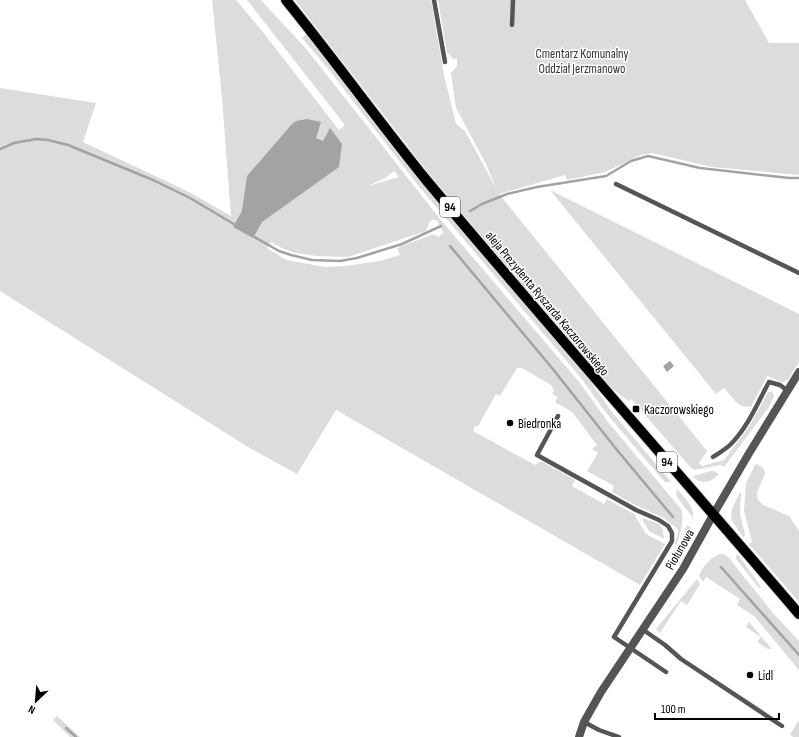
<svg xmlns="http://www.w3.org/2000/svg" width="799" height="737" font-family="'Sofia Sans Condensed',sans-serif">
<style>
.green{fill:#dcdcdc;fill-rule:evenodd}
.water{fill:#a3a3a3}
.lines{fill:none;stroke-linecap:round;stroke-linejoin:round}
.stream{stroke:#a3a3a3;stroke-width:2.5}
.primary-casing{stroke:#dbdbdb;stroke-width:12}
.service{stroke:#555;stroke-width:4.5}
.minor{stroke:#555;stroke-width:8}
.tertiary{stroke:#555;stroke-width:8}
.primary{stroke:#000;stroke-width:10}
.poi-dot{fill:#000;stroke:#fff;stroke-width:1.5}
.labels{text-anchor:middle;stroke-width:3;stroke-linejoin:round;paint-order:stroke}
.shield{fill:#fff;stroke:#4c4c4c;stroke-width:1}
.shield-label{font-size:12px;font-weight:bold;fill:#000}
.park-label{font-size:13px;fill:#333;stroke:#fff}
.street-label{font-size:13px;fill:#000;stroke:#fff}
.poi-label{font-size:13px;fill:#000;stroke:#fff;text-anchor:start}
</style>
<rect width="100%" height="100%" fill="#fff"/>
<!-- green -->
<path class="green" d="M212,0h24l26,31 77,99 6,-5 -98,-125h14l47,51 132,168 140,164 28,39 73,87c4,12 -1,23 -4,35h-2l3,-12v-3l-3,-2 -11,-9 -31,-14 -21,-12 2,-6 -27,-15 11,-18 -6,-4 5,-4 -25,-33 -17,-10 3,-5 -6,-3 2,-4 -3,-5 -29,-17h-5l-17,28 -4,-2 -18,32h-3l-2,5 62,34 4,-3h4l32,18 -3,6 32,18 3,-5 27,15 12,20 19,10 -25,41 -304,-175 -39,64 -49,-27 -248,-156v-203l96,15 -13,39 104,49 44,25 -9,-118zM394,171l5,6 -31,9 17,-8zM433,219l2,2 2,-1 6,13 -5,4 -2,-2h-5l-34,13 3,7 -20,6 -35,5 -20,1 -39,-7 -19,-12 4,-6 13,7 11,4 22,3 31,1 78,-26 4,-10z
M295,0h136l13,75 12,49 9,7 31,57 -11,-26 -29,-54 -5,-35 6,-7v-7h-4l-6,-7 -9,-52h307l24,43h30v132l-87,-8 -60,-14 -11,2 -36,17 -38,8 -2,-5 -66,19 208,257 -8,12 3,3 22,-6 25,-33 19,-35h5l1,4 -5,11 -45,60 -3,-2 -27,5 -2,-1 -61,-70 -3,2 -18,-14 -172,-202z
M306,34l280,341 26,37 59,70h-6l-2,-2 -56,-66 -26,-36 -164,-194 -88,-114 -27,-32z
M550,190l249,124v48l-11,18 -6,2 -15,-6 -16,31 -9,-1 -5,-3 -13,-15 -8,6z
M757,464l7,5 1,5 -8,18 1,8 5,5 26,11 10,15v71l-50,-58 3,-2 -8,-31 2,-28 9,-18z
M711,471h3l5,3c-7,8 -19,12 -26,2z
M677,489c8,9 17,17 16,29l-16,-21 -1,-4z
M740,492l1,1 -1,21 5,20 -1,4c-16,-22 -17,-20 -4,-46z
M641,518c16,5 22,3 23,21l-15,-8z
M687,525l4,3 -11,24 3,-15z
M720,554h4l5,4 44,55 26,28v29l-45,-54 -17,-11 3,-6 -34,-22 -3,5 -4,-6c3,-9 12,-19 21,-22z
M738,554l23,33 -2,1 -23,-29v-3z
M697,579l3,5 -13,21 -6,-4 -21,32 -4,-4z
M749,622l22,26v1h-3l-11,-7 4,-5 -15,-10z
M57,716l23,21h-10l-17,-17z
M799,720v17h-6l-3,-3z"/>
<!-- water -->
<path class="water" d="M307,119l14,3 -5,16 7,3 7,-13 12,16 -3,23 -77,55 -9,16 -20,-11 9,-16 5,-35 45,-52 4,-3z
M670,361l4,5 -7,6 -4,-6z"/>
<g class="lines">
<!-- stream -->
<path class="stream" d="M0,149l14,-6 22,-4 12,1 20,5 85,35 37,18 47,28
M470,211l12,-7 25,-10 30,-7 69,-11 25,-15 17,-5 52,12 89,10h10
M251,235l28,16 12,4 21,5 28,1 17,-3 45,-14 39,-18
M450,246l102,122 65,82 56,67
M721,567l78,88
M66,728l10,9"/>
<!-- primary casing -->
<g class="primary-casing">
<path id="primary" d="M286,0c48,59 93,122 141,181 122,146 248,288 372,433"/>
</g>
<!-- service -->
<path class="service" d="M434,0l11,62
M512,25l1,-25
M616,184l183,89
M558,416l-21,39 99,55 23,10 9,6 4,7v8l-58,96 52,35
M713,457c6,-4 13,-8 18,-13 17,-17 27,-42 38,-62l11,3 8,6
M642,629l23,16 16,14 101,67
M584,722l15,8 20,7"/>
<!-- minor -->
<path class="minor" d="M579,737l5,-15 17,-30 82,-123 30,-54"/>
<!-- tertiary -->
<path class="tertiary" d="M713,515l35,-60 51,-83"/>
<!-- primary -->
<use href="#primary" class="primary"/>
</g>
<!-- markers -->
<g class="poi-dot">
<rect x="632" y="405" width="8" height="8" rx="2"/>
<circle cx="510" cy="423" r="4"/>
<circle cx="750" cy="675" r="4"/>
</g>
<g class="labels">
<!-- shield labels -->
<g class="shield">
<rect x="440" y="197" width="20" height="20" rx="3"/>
<rect x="657" y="452" width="20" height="20" rx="3"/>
</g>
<g class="shield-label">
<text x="450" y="211">94</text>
<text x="667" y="466">94</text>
</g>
<!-- park labels -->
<g class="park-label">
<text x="582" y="58">Cmentarz Komunalny<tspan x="582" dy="15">Oddział Jerzmanowo</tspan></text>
</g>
<!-- street labels -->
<g class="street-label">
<text transform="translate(548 303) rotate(50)" y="5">aleja Prezydenta Ryszarda Kaczorowskiego</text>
<text transform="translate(679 549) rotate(-60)" y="5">Piołunowa</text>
</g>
<!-- poi labels -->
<g class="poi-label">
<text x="644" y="414">Kaczorowskiego</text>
<text x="518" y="428">Biedronka</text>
<text x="758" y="680">Lidl</text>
</g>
</g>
<!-- north arrow -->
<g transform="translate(36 701) rotate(206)" stroke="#ffffff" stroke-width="3" paint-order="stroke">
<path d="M0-3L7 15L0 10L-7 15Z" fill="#000000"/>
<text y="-6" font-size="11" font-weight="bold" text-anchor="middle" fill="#000000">N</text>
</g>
<!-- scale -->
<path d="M655 713v6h124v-6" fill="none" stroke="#000000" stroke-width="2"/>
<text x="661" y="713" font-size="12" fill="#000000" stroke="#ffffff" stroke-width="3" paint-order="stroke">100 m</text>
</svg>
